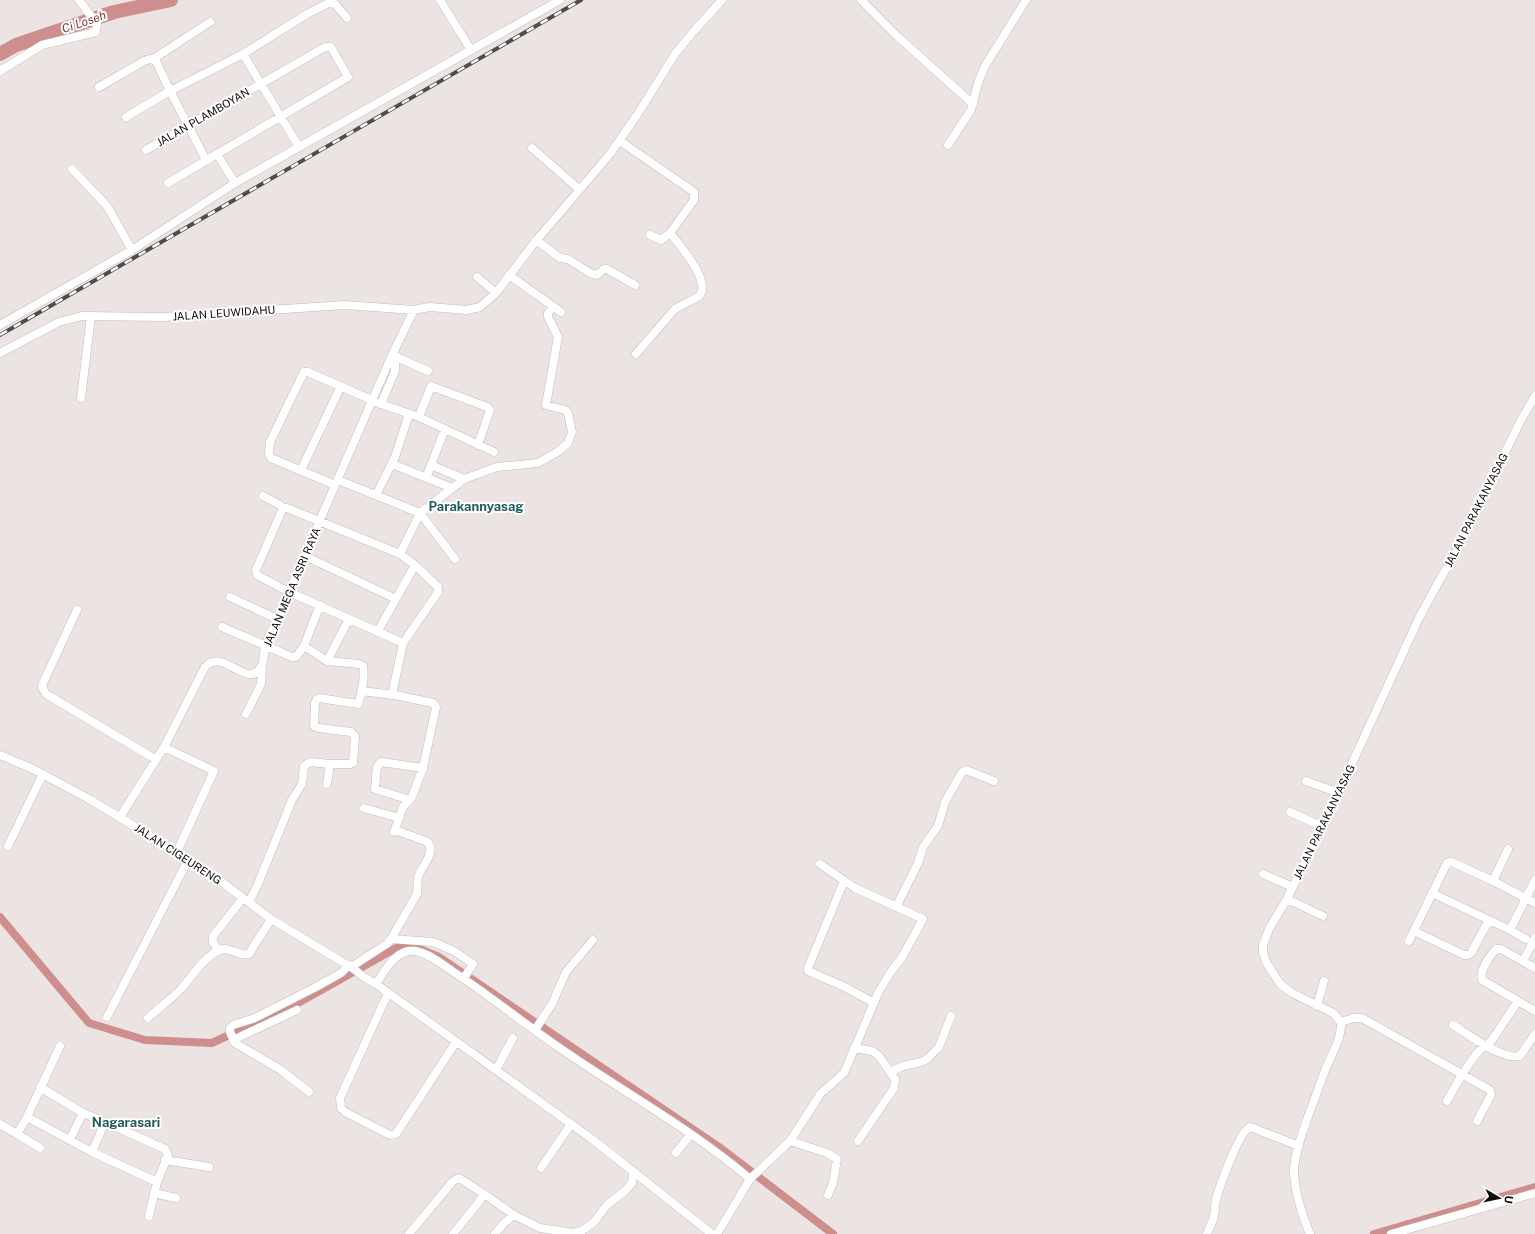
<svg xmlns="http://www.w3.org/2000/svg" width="1535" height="1234" font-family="'Public Sans',sans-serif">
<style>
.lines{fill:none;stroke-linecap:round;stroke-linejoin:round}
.canal{stroke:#ce8e8d;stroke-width:8}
.river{stroke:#ce8e8d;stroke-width:14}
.minor-casing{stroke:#c3bbbb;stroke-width:9}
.minor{stroke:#fff;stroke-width:8}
.rail-casing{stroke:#514c4c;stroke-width:4}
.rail{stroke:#fff;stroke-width:2.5;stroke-dasharray:8;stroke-linecap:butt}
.labels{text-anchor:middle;stroke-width:4;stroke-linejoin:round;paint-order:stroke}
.street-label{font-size:11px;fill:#0e0b0b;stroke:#fff}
.water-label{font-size:12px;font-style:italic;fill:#87383c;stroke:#fff}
.quarter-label{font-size:13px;font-weight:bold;fill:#225d60;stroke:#fff}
</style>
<rect width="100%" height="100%" fill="#ece4e3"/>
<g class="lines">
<!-- canal -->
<path class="canal" d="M0,917l89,106 56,17 67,3 86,-40 107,-60 34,14 280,190 114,87
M1374,1234l161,-47"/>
<!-- river -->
<path class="river" d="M0,54l16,-9 98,-33 57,-12"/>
<!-- minor casing -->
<g class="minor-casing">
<path id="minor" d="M440,0l31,50
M861,0l36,36 76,68
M243,54l56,93
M153,59l57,-37
M0,71l42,-26 54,-13 1,-8 -18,-24
M99,87l45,-26 6,-2 6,2 14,30 73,-37 64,-40 22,-11 6,1 12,14
M126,117l44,-26 36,69
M620,141l74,51v8l-24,33c9,11 41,48 30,62 -4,5 -20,9 -27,16l-37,43
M948,145l23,-35 7,-27 7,-17 41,-66
M532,148l47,41
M146,150l179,-103h6l17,30 -131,77
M72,169l35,37 25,44 103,-67 325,-183
M168,183l49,-29 18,29
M650,235l11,5 9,-7
M536,240l24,18 8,1 22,14 7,2 7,-6h3l28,16
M509,275l52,37
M477,277l19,16
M0,325l132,-75
M0,353l59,-31 23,-6 81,1 182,-12 69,5 15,-3 38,3 13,-3 16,-14 39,-51 75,-88 29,-42 36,-58 18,-22 29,-32
M392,355l36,16
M81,398l10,-82
M381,404l14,-33v-8l-5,-3
M419,417l75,35
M392,464l60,24
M431,465l33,14
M301,470l40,-84
M426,478l19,-49
M338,480l82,33 35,46
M335,485l-64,-27 -2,-4 1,-12 34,-70h4l73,32 38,13 12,-31 56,21 3,3 -12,35
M376,495l19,-38 14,-43
M263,496l17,9 3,3
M400,554l20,-41 44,-34 33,-12 41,-4 21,-12 9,-8 4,-11 -4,-19 -3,-3 -19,-5 12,-68 -10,-20v-4l5,-6
M305,556l91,43
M230,597l47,22
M77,610l-34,73 -1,4 4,7 109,65
M222,627l70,30h4l8,-11 16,-41
M378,631l37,-66
M304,646l23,15 22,-42
M361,691l34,4 38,8 3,4 -13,61 -11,29 -9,10 -9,25
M392,695l11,-52 31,-45 4,-6v-5l-23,-22 -15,-11 -113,-46h-4l-27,62 1,5 32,17 114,51
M246,714l15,-30 1,-19
M164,747l50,24 -37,81
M0,755l33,14 56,30 88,53 46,31 48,36 83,50 8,7 14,8 216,155 120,95
M1306,781l33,12
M327,784l3,-20h20l3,-1 2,-27 -4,-4 -32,-4 -5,-2 1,-23 2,-4 2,-1 39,6c4,-10 7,-27 5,-38l-4,-2 -32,-3
M410,800l-35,-11 2,-22 4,-5 42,6
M364,808l35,10
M1290,812l33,15
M120,817l44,-70 41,-80c18,-21 44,26 57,-2 2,-6 2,-13 3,-19l127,-291 22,-45
M8,846l35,-72
M1508,849l-15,32 42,22
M1263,874l30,13
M844,881l-36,87v3l37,16 29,16
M1432,893l78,37
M1287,899l36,17
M249,902l9,-18 34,-84 10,-16 2,-18 6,-4 20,2
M896,907l22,-44 5,-16 15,-21 7,-24 17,-30 4,-2 28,11
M1414,931l50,24h4l3,-2 18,-33
M391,939l42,3 21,9 19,13 -9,14
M1526,939l-16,-9 25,-50
M1409,941l38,-78 3,-1 4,1 39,18
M219,951l-6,-9v-6l30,-38
M1523,961l12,-23
M351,967l37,-24 3,-4 26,-45c1,-6 0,-12 1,-17 4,-12 18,-23 10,-35l-33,-12
M376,984c9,-13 20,-36 39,-33 13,2 27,13 37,20 34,22 66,48 99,71 65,46 138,85 199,137
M388,993l-48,105 1,10 4,4 45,23 6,-1 60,-92
M1518,1001l17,10
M1317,1006l7,-25
M107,1017l81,-157
M148,1018c11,-10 23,-19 33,-29 12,-13 21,-31 39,-39 10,-4 19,7 29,4l22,-35
M1341,1022l13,-4h8l128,72 1,5 -14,26
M1453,1025c15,9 50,36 67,31l15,-22
M535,1030l17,-26 14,-32 27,-32
M233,1040l64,-30
M854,1048l18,3 7,5 16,23 -1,9 -36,53
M496,1070l17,-32
M890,1072l13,-6 18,-4 6,-3 12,-12 12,-31
M40,1087l43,26 22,9
M309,1092l-28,-22 -46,-27 -5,-11v-4l3,-3 22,-7 61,-31 25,-14 8,-8
M1447,1101c10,-17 19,-36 33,-51 4,-4 8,-5 12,-10l26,-39 -36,-21c-3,-9 8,-24 14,-31h5l34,19
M27,1117l33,-71
M0,1124l17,10 10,-17 65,35 65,30
M17,1134l23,14
M70,1139l13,-26
M790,1141l37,12 10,6 -4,24 -5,12
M92,1152l13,-30 60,27 3,6 -11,27 -8,34
M676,1153l14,-18
M165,1160l44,7
M541,1168l30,-44
M154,1193l22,5
M484,1194l30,21
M409,1234l44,-53 6,-3 25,16 -6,9 -25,31
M495,1234l9,-11 10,-8 26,13 34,5
M574,1234v-1l8,-2 12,-9 13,-17 18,-14 7,-8 1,-11
M717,1234l33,-55 40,-38 31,-48 23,-20 35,-82 13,-21 9,-11 22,-40 -68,-31 -35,-24
M1207,1234c2,-6 5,-11 7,-17 1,-6 1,-12 2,-18 4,-13 23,-68 34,-72l3,1 46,18
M1310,1234c-8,-19 -15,-41 -16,-62 0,-17 7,-34 12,-50 7,-18 13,-36 20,-54 6,-14 16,-31 15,-46l-8,-9 -41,-20 -12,-9 -14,-22 -3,-10v-7l6,-16 18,-30 44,-90 88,-191 19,-35 23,-40 60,-123 14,-24
M1391,1234l144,-41"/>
</g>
<!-- minor -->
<use href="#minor" class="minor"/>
<!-- rail casing -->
<g class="rail-casing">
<path id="rail" d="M0,335l581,-335"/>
</g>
<!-- rail -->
<use href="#rail" class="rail"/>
</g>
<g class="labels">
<!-- street labels -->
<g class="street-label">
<text transform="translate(203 117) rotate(-30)" y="4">JALAN PLAMBOYAN</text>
<text transform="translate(224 313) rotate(-4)" y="4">JALAN LEUWIDAHU</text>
<text transform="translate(1476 510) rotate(-63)" y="4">JALAN PARAKANYASAG</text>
<text transform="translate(292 587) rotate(-67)" y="4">JALAN MEGA ASRI RAYA</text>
<text transform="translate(1324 822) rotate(-64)" y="4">JALAN PARAKANYASAG</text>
<text transform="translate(178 854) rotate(33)" y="4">JALAN CIGEURENG</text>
</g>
<!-- water labels -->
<g class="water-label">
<text transform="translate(84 22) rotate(-19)" y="4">Ci Loseh</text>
</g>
<!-- quarter labels -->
<g class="quarter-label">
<text x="476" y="511">Parakannyasag</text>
<text x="126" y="1127">Nagarasari</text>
</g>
</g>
<!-- north arrow -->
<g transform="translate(1499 1198) rotate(99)" stroke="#ffffff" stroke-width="3" paint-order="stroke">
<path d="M0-3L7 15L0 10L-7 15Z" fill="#0e0b0b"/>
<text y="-6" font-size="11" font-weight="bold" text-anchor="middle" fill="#0e0b0b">U</text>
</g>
</svg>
